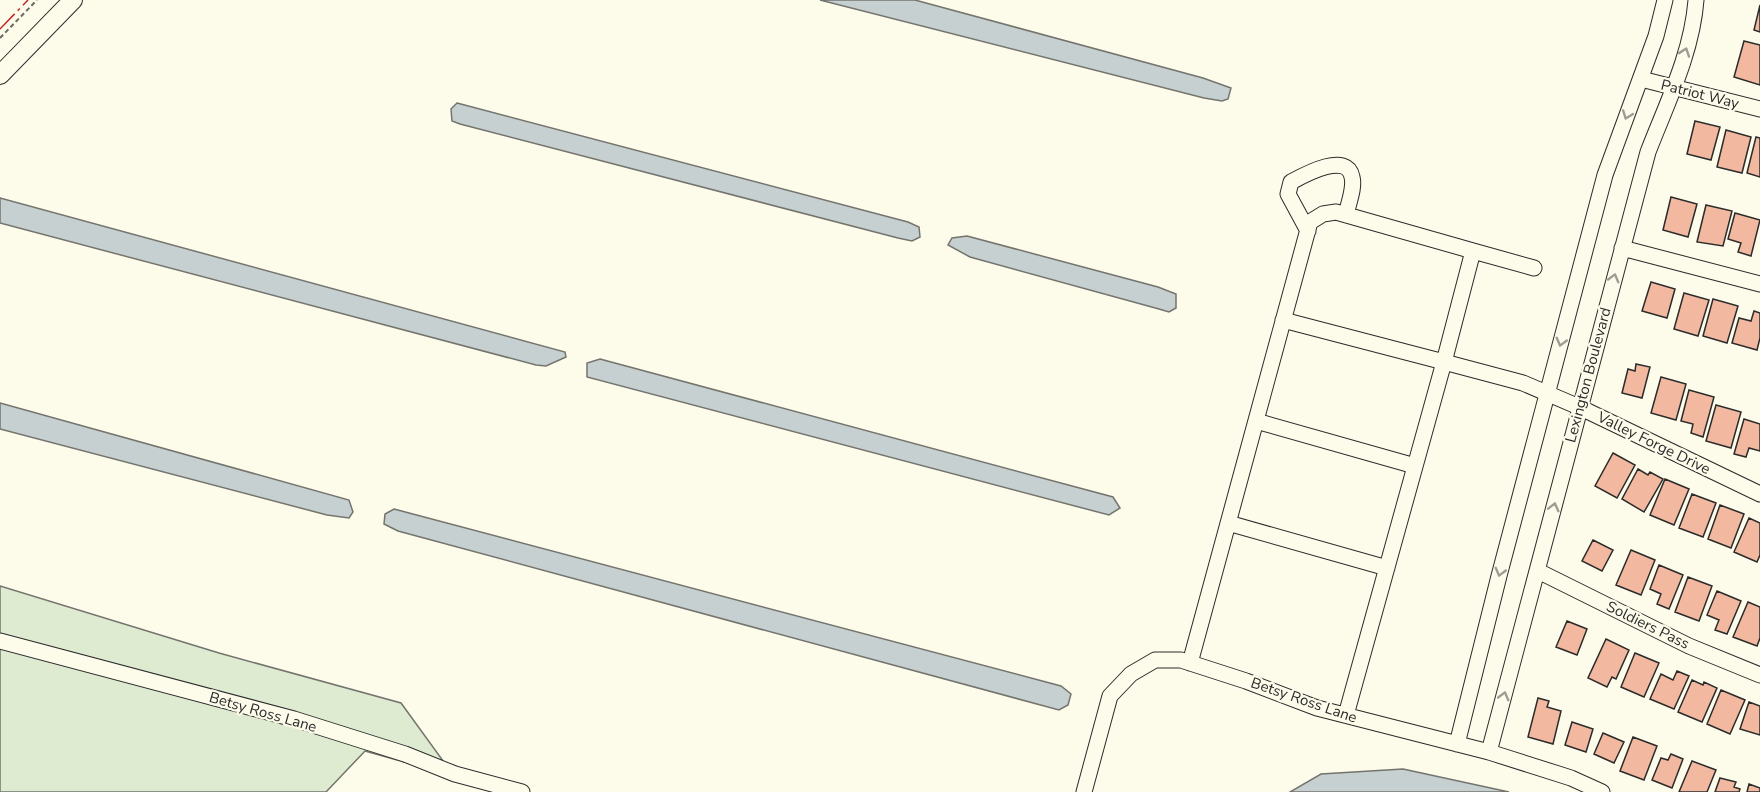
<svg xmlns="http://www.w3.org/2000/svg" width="1760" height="792" font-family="'Nunito Sans',sans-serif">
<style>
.green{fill:#deebd1;stroke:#74746e;stroke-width:1.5}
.water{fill:#c7d0d0;stroke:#74746e;stroke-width:1.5}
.building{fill:#f2b8a0;stroke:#2b2b2b;stroke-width:1.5}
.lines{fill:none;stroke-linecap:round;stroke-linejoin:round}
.minor-casing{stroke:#2b2b2b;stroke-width:17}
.major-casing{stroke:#2b2b2b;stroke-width:20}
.path{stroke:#6a6964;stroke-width:2;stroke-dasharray:4.5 3;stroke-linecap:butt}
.minor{stroke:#fdfbea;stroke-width:15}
.major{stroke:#fdfbea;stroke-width:18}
.power{stroke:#c62828;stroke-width:1.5;stroke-dasharray:21 4.5 3 4.5;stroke-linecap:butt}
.oneway{stroke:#9e9d94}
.labels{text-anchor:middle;stroke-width:4.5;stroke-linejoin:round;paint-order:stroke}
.street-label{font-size:15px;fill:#2b2b2b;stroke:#fdfbea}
</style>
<rect width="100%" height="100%" fill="#fdfbea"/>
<!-- green -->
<path class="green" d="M0,586l219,67 182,50 53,73 -89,-25 -39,41h-326z"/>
<!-- water -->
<path class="water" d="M820,0h95l288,78 28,10 -3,11 -6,2 -18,-3z
M457,103l451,119 11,5 1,10 -8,4 -14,-3 -438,-114 -8,-3 -1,-12z
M0,198l565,154 1,5 -20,9 -10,-1 -536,-142z
M967,236l191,51 18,7v14l-7,4 -10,-3 -189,-52 -22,-12 4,-7z
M600,359l513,138 7,11 -11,7 -522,-138v-14z
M0,403l349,97 4,12 -4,6 -22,-3 -327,-86z
M394,509l667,177 10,8 -3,11 -9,5 -661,-179 -14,-7 1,-10z
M1403,769l106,23h-219l31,-18z"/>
<!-- building -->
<path class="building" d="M1760,5v27l-6,-2z
M1744,41l16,4v40l-26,-8z
M1695,121l25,6 -9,33 -24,-6z
M1726,130l25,7 -9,36 -25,-6z
M1756,137l4,1v39l-13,-4z
M1671,197l26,7 -9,33 -25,-7z
M1706,205l26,6 -9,35 -26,-4z
M1735,213l25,7 -9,36 -13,-4 3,-9 -13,-4z
M1651,282l24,7 -8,29 -25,-7z
M1684,293l25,7 -11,36 -24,-7z
M1713,299l25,7 -11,37 -24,-7z
M1754,311l6,2v25l-3,12 -25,-7 7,-25 12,3z
M1636,364l14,3 -8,31 -20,-5 6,-24 7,2z
M1661,377l25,7 -10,36 -25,-7z
M1689,390l25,7 -11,40 -12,-4 2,-9 -12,-3z
M1716,405l25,7 -10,36 -25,-7z
M1744,419l16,5v27l-11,-3 -3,9 -12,-3z
M1613,453l22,12 -18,33 -22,-12z
M1638,469l10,6 2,-3 13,7 -19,33 -22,-13z
M1665,479l24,10 -15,36 -24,-10z
M1692,494l24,9 -13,34 -24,-9z
M1720,505l24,9 -13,34 -23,-9z
M1749,518l11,5v32l-3,7 -23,-10z
M1593,540l20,10 -11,21 -20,-10z
M1631,550l24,10 -14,35 -25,-10z
M1659,565l24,10 -14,34 -12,-5 4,-10 -11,-5z
M1688,577l24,9 -13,35 -24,-9z
M1717,591l24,10 -14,33 -12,-4 4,-10 -12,-5z
M1748,602l12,5v31l-3,8 -24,-9z
M1567,621l20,8 -10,26 -21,-8z
M1606,639l23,11 -13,29 -4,-2 -5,10 -19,-9z
M1635,653l24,10 -15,34 -23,-10z
M1677,671l12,5 -15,33 -24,-10 11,-25 12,6z
M1692,680l11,5 1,-3 13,6 -15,34 -24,-10z
M1721,690l24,10 -15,34 -23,-10z
M1538,698l11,3 -2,6 14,4 -8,33 -25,-7z
M1749,702l11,4v29l-20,-6z
M1572,722l21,7 -7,23 -21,-7z
M1603,733l21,9 -10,21 -20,-9z
M1633,737l24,9 -13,34 -24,-9z
M1671,754l12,5 -11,29 -20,-8 9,-22 7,2z
M1692,761l24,9 -9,22h-28z
M1720,778l16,4 -2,5 6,2 -1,3h-24z
M1749,784l11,4v4h-13z"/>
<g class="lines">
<!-- minor casing -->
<g class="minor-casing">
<path id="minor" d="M1641,79l119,30
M1308,231l-20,-37 3,-12c13,-7 56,-31 61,-5 3,11 -4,27 -6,38
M1622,248l138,36
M1473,251l61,17
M1283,320l161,42 -98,353
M1256,421l159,45
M1228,523l159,45
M1538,571l151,75 71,29
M0,641l294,78 111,35 50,20 67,18
M1190,663l120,-441 13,-8 13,-2 137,39 -29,111 79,21 56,24 181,87
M1457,744l42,-168 106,-401 51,-139 9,-36
M1489,752l159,-600c19,-49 44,-99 48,-152
M1084,792l26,-96 21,-22 24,-14h26l65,21 71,27 172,44 82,26 31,14"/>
</g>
<!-- major casing -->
<g class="major-casing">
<path id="major" d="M0,75l73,-75"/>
</g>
<!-- path -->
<path class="path" d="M0,38l37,-38"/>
<!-- minor -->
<use href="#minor" class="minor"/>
<!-- major -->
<use href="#major" class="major"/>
<!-- power -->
<path class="power" d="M0,29l28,-29"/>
</g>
<!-- one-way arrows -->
<defs><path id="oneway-chevron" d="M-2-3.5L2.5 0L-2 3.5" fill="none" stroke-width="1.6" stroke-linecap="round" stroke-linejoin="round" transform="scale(1.5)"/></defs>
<g class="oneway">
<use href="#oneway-chevron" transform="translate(1685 52) rotate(-71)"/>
<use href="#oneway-chevron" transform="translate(1627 115) rotate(110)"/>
<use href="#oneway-chevron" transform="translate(1614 278) rotate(-75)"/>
<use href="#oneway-chevron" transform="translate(1561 342) rotate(105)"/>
<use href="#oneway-chevron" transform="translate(1554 507) rotate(-76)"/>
<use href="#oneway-chevron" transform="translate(1500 572) rotate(105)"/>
<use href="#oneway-chevron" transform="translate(1504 696) rotate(-75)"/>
</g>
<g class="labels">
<!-- street labels -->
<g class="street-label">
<text transform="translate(1700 94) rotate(14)" y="5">Patriot Way</text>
<text transform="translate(1588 375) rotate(-75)" y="5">Lexington Boulevard</text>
<text transform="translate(1654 443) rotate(26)" y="5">Valley Forge Drive</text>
<text transform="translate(1648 625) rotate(26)" y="5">Soldiers Pass</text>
<text transform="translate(1304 700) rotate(19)" y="5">Betsy Ross Lane</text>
<text transform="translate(263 712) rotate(16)" y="5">Betsy Ross Lane</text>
</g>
</g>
</svg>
